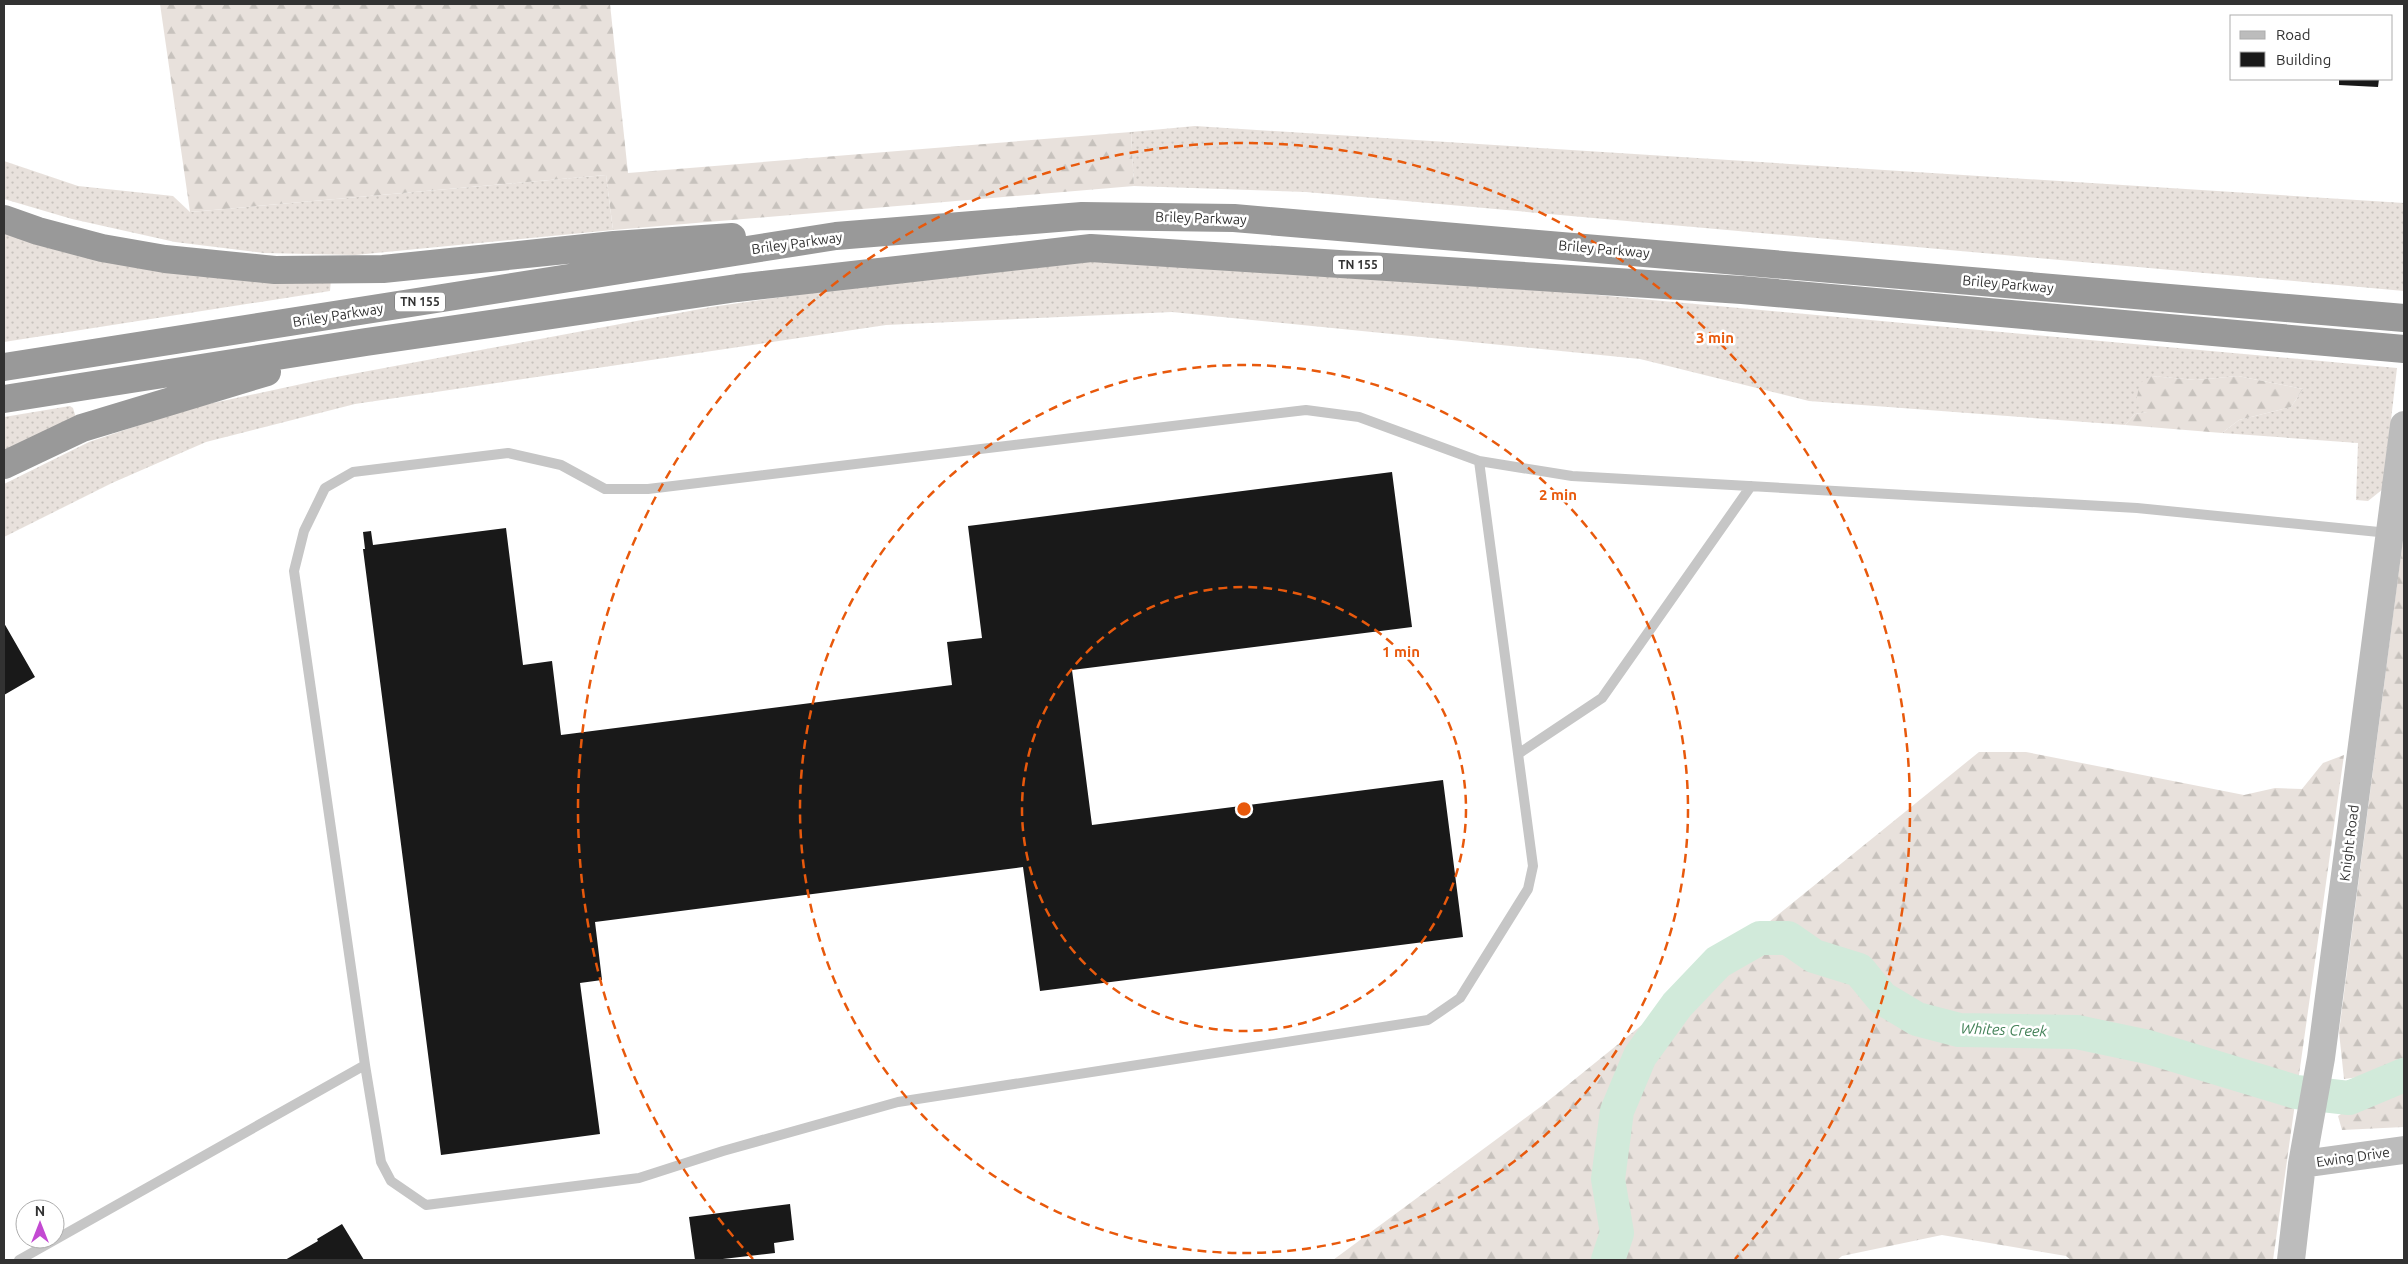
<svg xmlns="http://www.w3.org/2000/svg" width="2408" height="1264" font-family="Ubuntu,sans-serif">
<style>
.grass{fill:url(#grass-dots)}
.forest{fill:url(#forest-firs)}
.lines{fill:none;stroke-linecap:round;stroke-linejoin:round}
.river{stroke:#d1eada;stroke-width:34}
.building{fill:#191919}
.lane{stroke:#c6c6c6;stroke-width:10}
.secondary{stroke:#bcbcbc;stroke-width:28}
.highway{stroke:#999;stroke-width:28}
.ring{fill:none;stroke:#e8590c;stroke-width:2.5;stroke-dasharray:9 6}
.labels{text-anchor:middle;stroke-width:5;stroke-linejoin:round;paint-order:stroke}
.shield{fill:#fff;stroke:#707070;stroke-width:1}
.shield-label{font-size:12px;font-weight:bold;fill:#323232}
.street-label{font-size:14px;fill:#323232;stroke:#fff}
.water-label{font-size:15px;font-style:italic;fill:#428057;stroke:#fff}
.centre{fill:#e8590c;stroke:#fff;stroke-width:2.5}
.ring-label{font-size:15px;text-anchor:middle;font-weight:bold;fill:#e8590c;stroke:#fff;stroke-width:5;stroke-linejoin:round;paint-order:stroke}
</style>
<defs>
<pattern id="grass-dots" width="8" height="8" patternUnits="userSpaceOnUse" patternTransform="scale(1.25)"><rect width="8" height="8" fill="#e8e1dc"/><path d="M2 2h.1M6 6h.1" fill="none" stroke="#c7c2bd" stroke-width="1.8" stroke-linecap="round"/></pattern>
<pattern id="forest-firs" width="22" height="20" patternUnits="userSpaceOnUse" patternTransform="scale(1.25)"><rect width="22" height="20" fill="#e8e1dc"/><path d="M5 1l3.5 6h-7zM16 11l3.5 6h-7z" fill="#c7c2bd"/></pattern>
</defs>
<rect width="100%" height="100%" fill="#fff"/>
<!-- grass -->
<path class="grass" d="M1195,126l1209,77v88l-1098,-99 -172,-6 -3,-54z
M4,161l74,25 95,10 17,16 416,-37 7,55 -258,25 -91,-2 -89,-11 -103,-23 -68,-20z
M4,231l327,48 -1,12 -326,51z
M1090,261l178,4 1129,103 -14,121 -15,12 -12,-1 2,-57 -136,-10 17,-13 52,-13 12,-18 -65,-13 -42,4 -45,-4 -4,36 -12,2 -10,11 -316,-24 -169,-42 -468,-47 -286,13 -531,79 -149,38 -94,41 -108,54v-53l85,-42 101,-34 130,-28 391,-73 263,-37z
M70,406l3,2 3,10 -72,34v-35z"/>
<!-- forest -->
<path class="forest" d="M160,4h450l18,169 503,-41 3,54 -521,44 -7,-55 -416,37z
M2151,376l45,4 42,-4 65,13 -12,18 -52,13 -17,13 -97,-8 10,-11 12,-2 -11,-11 4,-18z
M2404,531v527l-37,18 -23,3 -5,-47z
M1979,752h47l218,43 31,-7 27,1 21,-26 21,-8 -71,505h-202l-5,-4 -124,-21 -100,21 -5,4h-504l210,-155z
M2404,1083v44l-62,3 -4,-14 31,-21z"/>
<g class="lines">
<!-- river -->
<path class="river" d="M1608,1260l9,-27 -9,-54 9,-68 23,-55 37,-51 41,-43 42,-24h28l26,18 45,14 23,28 35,21 42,11 118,2 71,15 148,45 53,6 55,-23"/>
</g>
<!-- building -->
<path class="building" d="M2339,79h40l-1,8 -39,-2z
M1392,472l20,155 -340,43 20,155 351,-45 20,157 -423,54 -17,-124 -428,55 7,58 -22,3 20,151 -159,21 -78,-606h2l-2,-17 8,-1 2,14 133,-17 17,137 29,-4 9,74 391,-50 -5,-43 35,-4 -14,-112z
M4,623l31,54 -31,18z
M790,1204l4,36 -20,3 1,10 -61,7h-19l-6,-43z
M342,1224l22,36h-79l33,-19 -1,-2z"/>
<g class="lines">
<!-- lane -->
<path class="lane" d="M1518,754l84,-56 149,-212
M365,1065l-71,-494 10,-40 21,-43 28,-16 155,-19 53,12 44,24h43l658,-79 53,7 120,44 93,15 565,32 252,25
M19,1260l346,-195 16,97 10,19 35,24 213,-27 84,-27 175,-49 530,-82 32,-22 68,-109 5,-23 -54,-405"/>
<!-- secondary -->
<path class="secondary" d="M2302,1164l102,-14
M2291,1260l11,-96 19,-106 83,-633"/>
<!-- highway -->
<path class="highway" d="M4,219l34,12 64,17 63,11 110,11 108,-1 231,-24 118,-8
M4,367l832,-131 246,-20 152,2 1170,100
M4,399l362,-57 371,-54 354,-40 651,42 662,59
M4,465l78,-37 185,-56"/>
</g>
<!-- distance rings -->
<g class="ring">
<circle cx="1244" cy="809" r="222"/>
<circle cx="1244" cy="809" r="444"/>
<path d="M753 1259A666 666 0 1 1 1735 1259"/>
</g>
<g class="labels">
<!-- shield labels -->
<g class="shield">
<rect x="1333" y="255.5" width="50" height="19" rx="4"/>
<rect x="395" y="292.5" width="50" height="19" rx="4"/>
</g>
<g class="shield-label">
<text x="1358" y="269">TN 155</text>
<text x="420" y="306">TN 155</text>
</g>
<!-- street labels -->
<g class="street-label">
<text transform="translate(1201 218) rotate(2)" y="5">Briley Parkway</text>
<text transform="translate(797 243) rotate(-8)" y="5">Briley Parkway</text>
<text transform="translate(1604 249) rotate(5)" y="5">Briley Parkway</text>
<text transform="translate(2008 284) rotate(5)" y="5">Briley Parkway</text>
<text transform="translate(338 315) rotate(-9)" y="5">Briley Parkway</text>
<text transform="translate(2349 843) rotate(-83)" y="5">Knight Road</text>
<text transform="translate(2353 1157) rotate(-8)" y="5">Ewing Drive</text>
</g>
<!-- water labels -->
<g class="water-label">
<text transform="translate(2004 1030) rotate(2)" y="5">Whites Creek</text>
</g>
</g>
<circle cx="1244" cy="809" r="8" class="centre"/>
<g class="ring-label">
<text x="1715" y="343">3 min</text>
<text x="1558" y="500">2 min</text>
<text x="1401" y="657">1 min</text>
</g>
<!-- border -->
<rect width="2408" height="1264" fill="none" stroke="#323232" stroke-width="10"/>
<!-- legend -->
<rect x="2230" y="15" width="162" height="65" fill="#ffffff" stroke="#adadad"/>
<rect x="2240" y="31" width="25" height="8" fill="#bcbcbc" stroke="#adadad"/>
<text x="2276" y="40" font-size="15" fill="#323232">Road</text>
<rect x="2240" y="52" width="25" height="15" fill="#191919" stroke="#adadad"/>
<text x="2276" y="65" font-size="15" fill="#323232">Building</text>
<!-- north arrow -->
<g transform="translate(40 1224)"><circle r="24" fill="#ffffff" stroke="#adadad"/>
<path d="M0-4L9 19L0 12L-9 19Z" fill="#c34ad2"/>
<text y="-8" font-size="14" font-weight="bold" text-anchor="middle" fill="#323232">N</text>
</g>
</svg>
